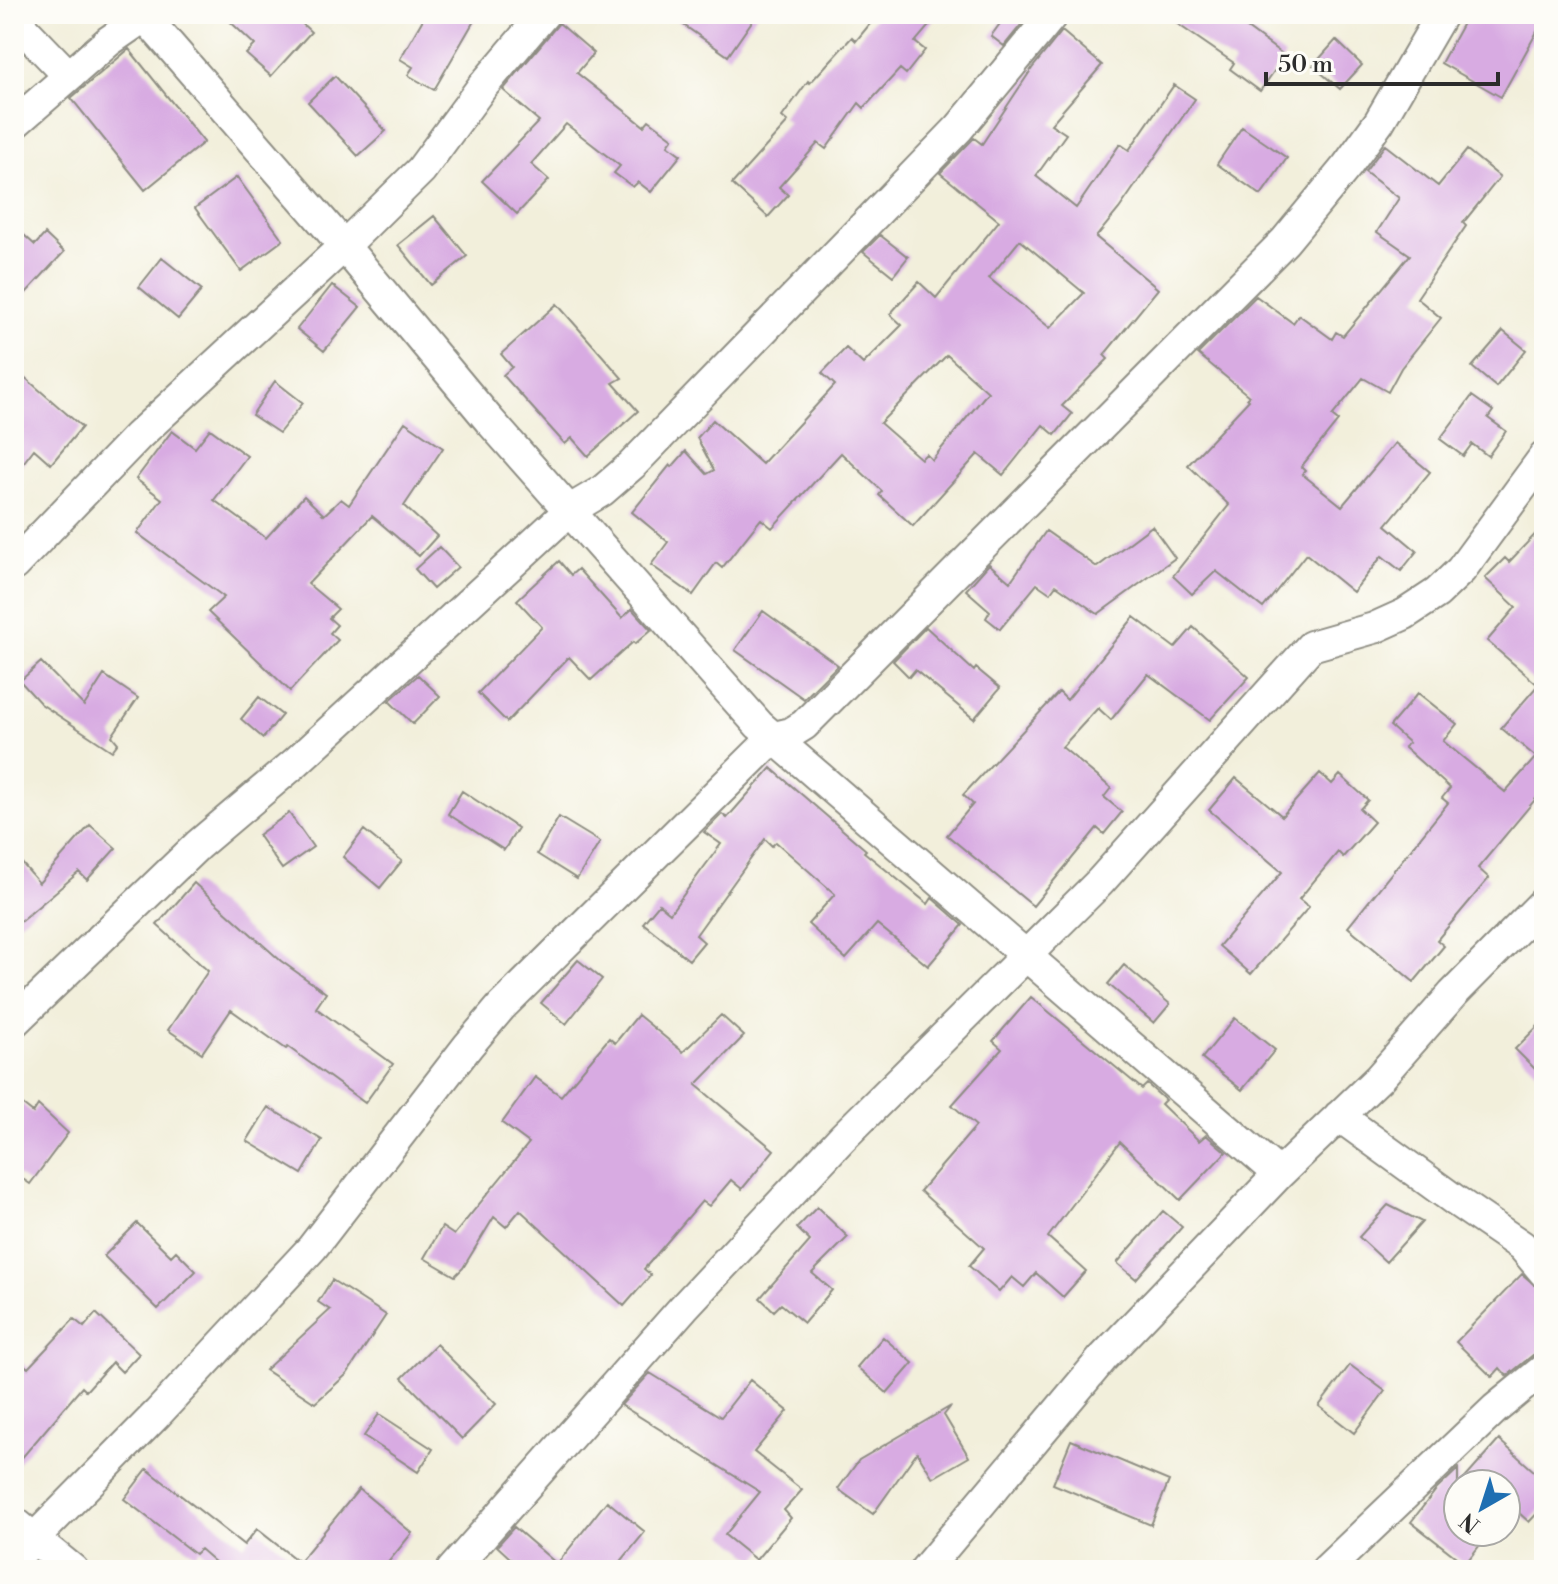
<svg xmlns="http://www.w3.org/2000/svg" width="1558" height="1584" font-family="'Libre Bodoni',serif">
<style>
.building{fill:#d8abe2;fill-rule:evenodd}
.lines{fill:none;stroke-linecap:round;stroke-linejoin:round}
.street-casing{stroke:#8e8d83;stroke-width:34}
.street{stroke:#fff;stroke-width:30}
</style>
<rect width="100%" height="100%" fill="#fdfcf7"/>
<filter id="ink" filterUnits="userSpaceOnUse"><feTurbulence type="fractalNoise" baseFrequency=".0125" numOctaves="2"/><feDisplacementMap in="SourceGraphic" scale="16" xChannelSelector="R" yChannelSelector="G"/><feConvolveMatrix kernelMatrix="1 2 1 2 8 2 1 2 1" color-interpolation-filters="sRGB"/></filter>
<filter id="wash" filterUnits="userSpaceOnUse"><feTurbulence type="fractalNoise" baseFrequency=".006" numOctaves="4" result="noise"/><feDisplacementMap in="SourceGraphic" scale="32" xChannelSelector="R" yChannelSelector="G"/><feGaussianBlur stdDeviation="1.8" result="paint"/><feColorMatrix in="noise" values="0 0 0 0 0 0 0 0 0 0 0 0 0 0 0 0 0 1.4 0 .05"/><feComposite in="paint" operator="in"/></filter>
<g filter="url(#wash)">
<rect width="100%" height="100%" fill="#f2efdb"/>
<g id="blocks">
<!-- building -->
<path class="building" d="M222,14h70l19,18 -40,44 -25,-22 9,-9z
M426,14h52l-44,76 -26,-15 5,-8 -13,-8z
M668,14h89l-29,42z
M878,14h61l-24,28 10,8 -19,24 -6,-5 -36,39 -5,-5 -33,46 -8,-6 -39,44 9,8 -20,22 -36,-33 56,-62 -6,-5 26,-36 2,2 42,-46 4,4z
M1007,14l22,1 -25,31 -13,-10z
M1163,14h88l-8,11 42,31 -25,35 -30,-22 4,-6z
M1468,14h76v5l-43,78 -60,-34z
M559,23l35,30 -17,20 67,53 5,-6 24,18 -5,7 13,10 -30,37 -13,-10 -5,5 -19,-14 6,-7 -54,-42 -35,40 18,16 -32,34 -35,-33 57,-60 -36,-31z
M1062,31l40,34 -51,59 15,10 -30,42 40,32 44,-64 9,6 45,-65 21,14 -76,110 -23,28 62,52 -54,66 4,4 -46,47 10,8 -17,21 -12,-10 -40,50 -25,-21 -65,72 -34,-31 3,-4 -41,-38 -69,75 -11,-9 -39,49 -6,-5 -23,32 -42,-30 17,-23 -36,-30 38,-47 2,2 14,-16 21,23 7,-4 -17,-32 16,-18 49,44 73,-79 -13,-12 24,-25 17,16 39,-39 -12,-11 29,-32 17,16 63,-77 -59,-48 34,-35 8,6 51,-77zM1020,240l64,53 -34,35 -61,-50zM947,355l41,37 -56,68 -6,-6 -5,5 -41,-36z
M1336,40l26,25 -22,24 -27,-23z
M129,49l75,93 -59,48 -74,-92z
M335,76l51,55 -28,25 -50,-54z
M1242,127l45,31 -26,37 -44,-31z
M1385,145l53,41 29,-36 33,27 -37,46 3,3 -49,72 24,20 -40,50 -13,24 -25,-14 -31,38 6,5 -37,46 4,4 -3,3 40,32 53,-63 35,29 -44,53 31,26 -16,20 -19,-15 -29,36 -47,-38 -43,54 -47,-37 -24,23 -19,-18 56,-71 -41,-40 61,-65 -2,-2 2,-2 -51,-42 58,-58 37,27 6,-8 33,24 4,-7 7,4 67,-81 -33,-23 22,-34 -34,-26z
M237,177l46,63 -42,31 -46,-63z
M434,216l33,40 -36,29 -33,-40z
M14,226l21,19 10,-11 19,18 -50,54z
M880,235l28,22 -15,19 -30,-24z
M162,258l40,32 -24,29 -39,-32z
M332,285l28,22 -36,44 -27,-22z
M557,304l65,74 -9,5 25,28 -50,45 -16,-18 -7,6 -62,-69 9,-8 -11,-13z
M1503,331l23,19 -30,37 -24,-20z
M14,368l68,59 -31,37 -17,-15 -20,26z
M275,381l28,22 -24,30 -27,-18z
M1472,396l21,15 -5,7 18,13 -18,25 -16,-12 -9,12 -23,-17z
M405,422l38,26 -39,58 33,30 -18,20 -47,-40 -64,68 30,25 -9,9 8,7 -7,8 8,7 -48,51 -82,-79 16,-15 -87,-64 25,-34 -26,-20 36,-48 23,17 15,-19 37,27 -33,44 52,38 38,-42 20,19 17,-16 8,6z
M1544,525v264l-66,79 11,10 -52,62 7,6 -30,36 -66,-55 100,-124 -6,-5 8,-10 -46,-41 5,-4 -19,-17 28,-33 39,31 -14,17 62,51 31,-35 -35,-29 37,-43 -51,-44 29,-34 -31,-29 20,-20 4,4z
M1152,526l23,32 -77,56 -42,-29 -6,8 -13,-9 -37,45 -14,-11 4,-7 -24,-21 23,-26 21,18 36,-51 51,36z
M439,547l19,20 -25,22 -18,-20z
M559,561l12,14 7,-6 44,49 10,-9 19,21 -16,14 -2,-2 -42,38 -22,-23 -62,65 -29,-29 64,-66 -25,-27z
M763,611l75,54 -34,34 -69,-49z
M1134,617l41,31 18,-21 56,50 -39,43 -62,-46 -37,46 -13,-12 -36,39 49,41 -7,9 18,15 -18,22 -7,-6 -64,78 -86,-71 26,-31 -10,-9 96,-103 8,8z
M926,627l48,44 2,-3 24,20 -26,31 -59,-49 -6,7 -16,-16z
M41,662l43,44 20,-31 34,23 -26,38 6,7 -6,8 -71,-47 -21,-23z
M418,675l22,21 -27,28 -24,-23z
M259,697l23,18 -19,23 -22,-19z
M771,768l95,82 -2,2 64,52 4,-6 31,27 -35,41 -51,-42 -31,35 -38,-35 27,-30 -59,-52 -4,4 -7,-7 -69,96 8,7 -15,18 -46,-37 16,-19 11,9 51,-69 -17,-12 18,-18 5,4z
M1320,773l12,11 8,-9 28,25 -8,9 14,13 -31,35 -5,-5 -39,47 10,8 -58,67 -32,-28 63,-74 -73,-62 27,-32 46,38z
M462,791l56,37 -14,22 -56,-36z
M289,813l24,34 -31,22 -24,-34z
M559,817l41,25 -23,37 -40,-25z
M90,825l26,23 -29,32 -8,-8 -65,55v-73l25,29z
M364,830l38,31 -22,27 -37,-31z
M194,883l87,78 45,32 -10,15 77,56 -28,39 -77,-56 -2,2 -55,-39 -29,43 -34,-23 40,-59 -51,-46z
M578,960l24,19 -36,45 -25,-21z
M1124,965l46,39 -16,19 -46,-39z
M1031,997l111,92 5,-5 18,16 -4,4 38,37 7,-6 20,17 -46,48 -60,-58 -72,95 38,34 -23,26 -27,-24 -12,14 -12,-10 -13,15 -30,-26 15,-18 -64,-57 56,-65 -24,-21 50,-56 -9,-8z
M638,1015l45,37 38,-37 23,21 -48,49 78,65 -32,39 -11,-9 -22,26 -7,-5 -58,68 7,6 -27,31 -104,-96 -14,17 -12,-10 -31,51 -8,8 -31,-18 18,-31 12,8 75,-92 -27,-20 33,-46 26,19 48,-58 6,5z
M1235,1018l40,32 -33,40 -40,-32z
M1544,1020v58l-29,-29z
M14,1098l19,15 5,-8 30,28 -38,51 -16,-11z
M268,1107l54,33 -20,34 -55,-33z
M1388,1205l34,17 -36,40 -27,-25z
M817,1207l31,30 -36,36 20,17 -28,33 -23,-19 -7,7 -14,-13 50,-57 -13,-13z
M1163,1211l19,16 -46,52 -19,-16z
M137,1223l34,33 5,-5 20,20 -38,38 -54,-53z
M1522,1274l22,19v58l-11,4 -26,21 -7,-8 -8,9 -36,-35z
M332,1280l54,35 -39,59 -32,29 -50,-33 65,-60 -12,-8z
M96,1313l43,41 -17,18 -10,-10 -26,29 -4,-4 -68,80v-111l14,12 46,-49 10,8z
M883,1337l30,26 -26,30 -30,-26z
M436,1344l60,60 -34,35 -60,-61z
M1350,1365l35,26 -31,42 -35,-27z
M650,1373l71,44 29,-37 38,31 -34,41 48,38 -18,20 7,8 -35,42 -31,-25 35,-43 -139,-87z
M951,1406l-7,9 25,42 -36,21 -16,-26 -44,62 -35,-25 21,-29z
M379,1414l54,35 -15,23 -54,-36z
M1071,1440l98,41 -18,44 -98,-41z
M1499,1440l45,40v26l-15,16 -23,-21v-17h-46z
M147,1469l97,76 13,-16 42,33 60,-73 53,44 -30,37h-158l-24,-21 -5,5 -71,-55z
M1458,1469v63h32l-25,32 -54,-42 25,-32z
M607,1501l38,31 -31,38h-91l-26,-24 17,-19 43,37z"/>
</g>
</g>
<g filter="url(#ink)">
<use href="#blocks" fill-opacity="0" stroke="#8e8d83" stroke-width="2"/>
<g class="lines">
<!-- street casing -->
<g class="street-casing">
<path id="street" d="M145,17l199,229 145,174 270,305 520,449
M14,19l55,57
M14,124l95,-83 39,-27
M14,565l124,-129 206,-190 77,-76 61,-83 62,-73
M14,1022l184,-177 97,-82 275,-253 32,-19 30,-26 327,-337 94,-114
M1339,1116l117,85 66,45 22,26
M14,1522l59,48
M14,1559l144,-146 154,-165 156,-202 33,-39 273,-270 17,-4 13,-8 481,-484 62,-75 32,-44 63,-108
M452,1570l232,-263 158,-169 258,-256 211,-236 63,-18 31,-14 32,-21 24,-23 83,-113
M925,1570l177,-211 177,-185 100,-96 74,-84 91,-92
M1326,1570l169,-161 49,-40"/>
</g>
<!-- street -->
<use href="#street" class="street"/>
</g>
</g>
<!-- margin -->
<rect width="1558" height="1584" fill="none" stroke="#fdfcf7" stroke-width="48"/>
<!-- north arrow -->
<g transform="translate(1482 1508) rotate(219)"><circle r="38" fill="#fdfcf7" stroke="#a9a8a5" stroke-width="2"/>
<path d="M0-6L14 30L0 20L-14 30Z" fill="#1f6fb2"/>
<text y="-12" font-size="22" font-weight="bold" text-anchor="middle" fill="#2b2b2b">N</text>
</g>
<!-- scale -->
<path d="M1266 72v12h232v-12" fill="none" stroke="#2b2b2b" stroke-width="4"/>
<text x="1278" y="72" font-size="24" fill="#2b2b2b" stroke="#fdfcf7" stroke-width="6" paint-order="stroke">50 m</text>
</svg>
